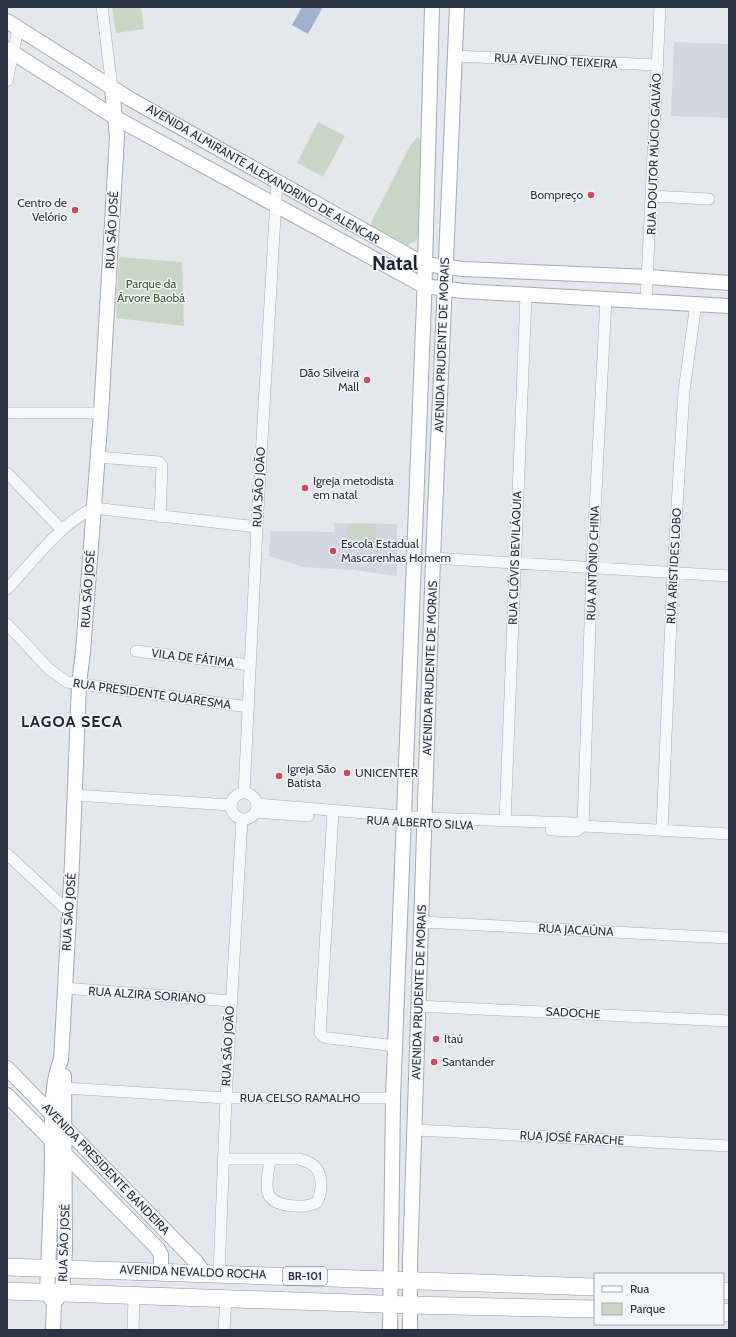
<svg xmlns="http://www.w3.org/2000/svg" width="736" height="1337" font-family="Cabin,sans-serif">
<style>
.built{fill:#d2d6de}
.green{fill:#c9d6c5}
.water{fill:#9fb4cc}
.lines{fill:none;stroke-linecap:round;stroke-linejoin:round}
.minor-casing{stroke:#a9aeb7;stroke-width:12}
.major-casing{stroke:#a3abb8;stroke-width:16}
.highway-casing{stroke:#8b94a3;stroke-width:18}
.minor{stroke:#f7f8fa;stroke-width:11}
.major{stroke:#fff;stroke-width:14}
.highway{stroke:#fff;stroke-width:17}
.poi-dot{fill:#d1495b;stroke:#f4f6f9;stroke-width:1.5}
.labels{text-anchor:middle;stroke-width:3;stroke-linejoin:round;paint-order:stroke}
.shield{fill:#f4f6f9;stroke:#676e7b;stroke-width:1}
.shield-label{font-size:11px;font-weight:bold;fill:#2b3445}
.street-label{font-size:12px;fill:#2b3445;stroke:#f4f6f9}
.poi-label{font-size:12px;fill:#2b3445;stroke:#f4f6f9;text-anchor:start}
.park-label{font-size:12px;fill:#3f6138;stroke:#f4f6f9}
.district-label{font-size:16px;font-weight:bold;letter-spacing:1px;fill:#1d2536;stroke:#f4f6f9}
.town-label{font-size:20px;font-weight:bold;fill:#1d2536;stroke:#f4f6f9}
</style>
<rect width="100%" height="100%" fill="#e4e7ec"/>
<!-- built -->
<path class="built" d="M674,42l55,2v74l-58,-2z
M334,523l63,1v52l-43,-6 -51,-3 -34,-11 1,-25 64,1z"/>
<!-- green -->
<path class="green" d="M112,7h29l3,22 -28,4z
M318,122l27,14 -22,41 -26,-14z
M417,137l7,6 -6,92 -1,5 -9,5 -38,-20 40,-79z
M119,257l63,5 2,64 -68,-8z
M347,524h29v16l-29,-1z"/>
<!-- water -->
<path class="water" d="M302,7h21l-15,27 -16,-9z"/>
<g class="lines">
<!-- minor casing -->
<g class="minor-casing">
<path id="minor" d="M102,7l10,81
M455,56l203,9
M7,81l11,-52
M652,196l57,3
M646,301l14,-294
M7,413h94
M98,457l61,5 3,4 -2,51
M7,473l55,57
M433,558l296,18
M7,589c25,-26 53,-66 87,-81l163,19
M7,624l42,45 18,13 181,25
M136,651l114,14
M231 806a13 13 0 1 1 26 0a13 13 0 1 1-26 0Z
M244,793l13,-266 20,-345
M74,795l157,10
M257,804l168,14 151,5 7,3 146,8
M333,811l-13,222 4,4 4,1 68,8
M256,812l52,4
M505,821l21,-526
M583,826l9,-258 14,-269
M551,830l25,1 7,-5
M662,830l11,-257 11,-182 12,-88
M7,854l62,58
M422,922l307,16
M64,988l167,13
M418,1006l311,15
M64,1088l162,10h167
M415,1130l314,16
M224,1159h74c17,3 24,12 23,29 -1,6 -1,10 -5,15 -11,5 -43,5 -48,-10 -3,-10 1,-24 2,-34
M219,1273l7,-175 16,-279
M133,1330l1,-34
M224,1330l2,-31"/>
</g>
<!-- major casing -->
<g class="major-casing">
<path id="major" d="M7,21l123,78 294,165 39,5 186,8 80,6
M7,49l109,69 308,168 39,5 266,15
M7,1068l189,194 8,11
M7,1095l151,154 3,6v16
M54,1303l-7,-10c2,-45 4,-89 5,-134 0,-27 -2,-76 9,-99l11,-197 7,-179 4,-32 18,-239 16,-276 -5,-49
M53,1330l1,-27 8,-11 3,-40 -1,-176
M390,1330l3,-232 31,-796 8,-295
M410,1330v-68l23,-704 24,-551"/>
</g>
<!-- highway casing -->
<g class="highway-casing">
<path id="highway" d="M7,1267l588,20
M7,1291l402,14 186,4
M723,1291h6
M723,1312l6,1"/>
</g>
<!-- minor -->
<use href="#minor" class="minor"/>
<!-- major -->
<use href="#major" class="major"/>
<!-- highway -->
<use href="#highway" class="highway"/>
</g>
<!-- markers -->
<g class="poi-dot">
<circle cx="591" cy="195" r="4"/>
<circle cx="75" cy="210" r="4"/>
<circle cx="367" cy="380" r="4"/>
<circle cx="305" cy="488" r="4"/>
<circle cx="333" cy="551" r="4"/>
<circle cx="347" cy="773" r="4"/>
<circle cx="279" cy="776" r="4"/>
<circle cx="436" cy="1039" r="4"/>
<circle cx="434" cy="1062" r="4"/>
</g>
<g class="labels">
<!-- shield labels -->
<rect class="shield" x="283" y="1267" width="44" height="18" rx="3"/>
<g class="shield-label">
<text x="305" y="1280">BR-101</text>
</g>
<!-- street labels -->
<g class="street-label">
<text transform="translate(556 61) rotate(3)" y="4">RUA AVELINO TEIXEIRA</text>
<text transform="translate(654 154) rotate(-88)" y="4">RUA DOUTOR MÚCIO GALVÃO</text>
<text transform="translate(263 174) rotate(30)" y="4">AVENIDA ALMIRANTE ALEXANDRINO DE ALENCAR</text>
<text transform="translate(112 230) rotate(-87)" y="4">RUA SÃO JOSÉ</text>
<text transform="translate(442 345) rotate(-88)" y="4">AVENIDA PRUDENTE DE MORAIS</text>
<text transform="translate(259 487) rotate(-87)" y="4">RUA SÃO JOÃO</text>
<text transform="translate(515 558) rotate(-88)" y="4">RUA CLÓVIS BEVILÁQUIA</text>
<text transform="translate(593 563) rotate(-88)" y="4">RUA ANTÔNIO CHINA</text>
<text transform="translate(674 566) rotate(-87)" y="4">RUA ARISTIDES LOBO</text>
<text transform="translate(88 589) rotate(-86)" y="4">RUA SÃO JOSÉ</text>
<text transform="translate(193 658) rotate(7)" y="4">VILA DE FÁTIMA</text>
<text transform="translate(430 668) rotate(-88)" y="4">AVENIDA PRUDENTE DE MORAIS</text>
<text transform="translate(152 694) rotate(8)" y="4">RUA PRESIDENTE QUARESMA</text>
<text transform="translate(420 823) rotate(3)" y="4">RUA ALBERTO SILVA</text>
<text transform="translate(69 912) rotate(-86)" y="4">RUA SÃO JOSÉ</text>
<text transform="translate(576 930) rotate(3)" y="4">RUA JACAÚNA</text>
<text transform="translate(419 992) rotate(-88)" y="4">AVENIDA PRUDENTE DE MORAIS</text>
<text transform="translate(147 995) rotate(4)" y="4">RUA ALZIRA SORIANO</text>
<text transform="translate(573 1013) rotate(3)" y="4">SADOCHE</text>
<text transform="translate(228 1046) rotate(-87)" y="4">RUA SÃO JOÃO</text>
<text x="300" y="1102">RUA CELSO RAMALHO</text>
<text transform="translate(572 1138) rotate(3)" y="4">RUA JOSÉ FARACHE</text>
<text transform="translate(106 1169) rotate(46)" y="4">AVENIDA PRESIDENTE BANDEIRA</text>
<text transform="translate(64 1243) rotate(-88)" y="4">RUA SÃO JOSÉ</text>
<text transform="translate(193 1272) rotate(2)" y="4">AVENIDA NEVALDO ROCHA</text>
</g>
<!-- poi labels -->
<g class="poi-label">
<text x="583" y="199" text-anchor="end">Bompreço</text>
<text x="67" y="207" text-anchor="end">Centro de<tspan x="67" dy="14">Velório</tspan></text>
<text x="359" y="377" text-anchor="end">Dão Silveira<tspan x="359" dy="14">Mall</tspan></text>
<text x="313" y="485">Igreja metodista<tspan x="313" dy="14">em natal</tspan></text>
<text x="341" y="548">Escola Estadual<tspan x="341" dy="14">Mascarenhas Homem</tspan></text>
<text x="287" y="773">Igreja São<tspan x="287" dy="14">Batista</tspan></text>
<text x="355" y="777">UNICENTER</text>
<text x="444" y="1043">Itaú</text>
<text x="442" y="1066">Santander</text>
</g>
<!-- park labels -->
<g class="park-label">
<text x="151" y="288">Parque da<tspan x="151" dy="14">Árvore Baobá</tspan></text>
</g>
<!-- district labels -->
<g class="district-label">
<text x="72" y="727">LAGOA SECA</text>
</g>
<!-- town labels -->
<g class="town-label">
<text x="395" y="270">Natal</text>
</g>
</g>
<!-- border -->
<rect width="736" height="1337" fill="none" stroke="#2b3445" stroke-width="16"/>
<!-- legend -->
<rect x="594" y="1273" width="130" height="52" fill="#f4f6f9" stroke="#a4a8b1"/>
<rect x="602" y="1286" width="20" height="6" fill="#ffffff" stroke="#a4a8b1"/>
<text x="630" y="1293" font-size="12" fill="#2b3445">Rua</text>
<rect x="602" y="1303" width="20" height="12" fill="#c9d6c5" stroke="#a4a8b1"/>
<text x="630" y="1313" font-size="12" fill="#2b3445">Parque</text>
</svg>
